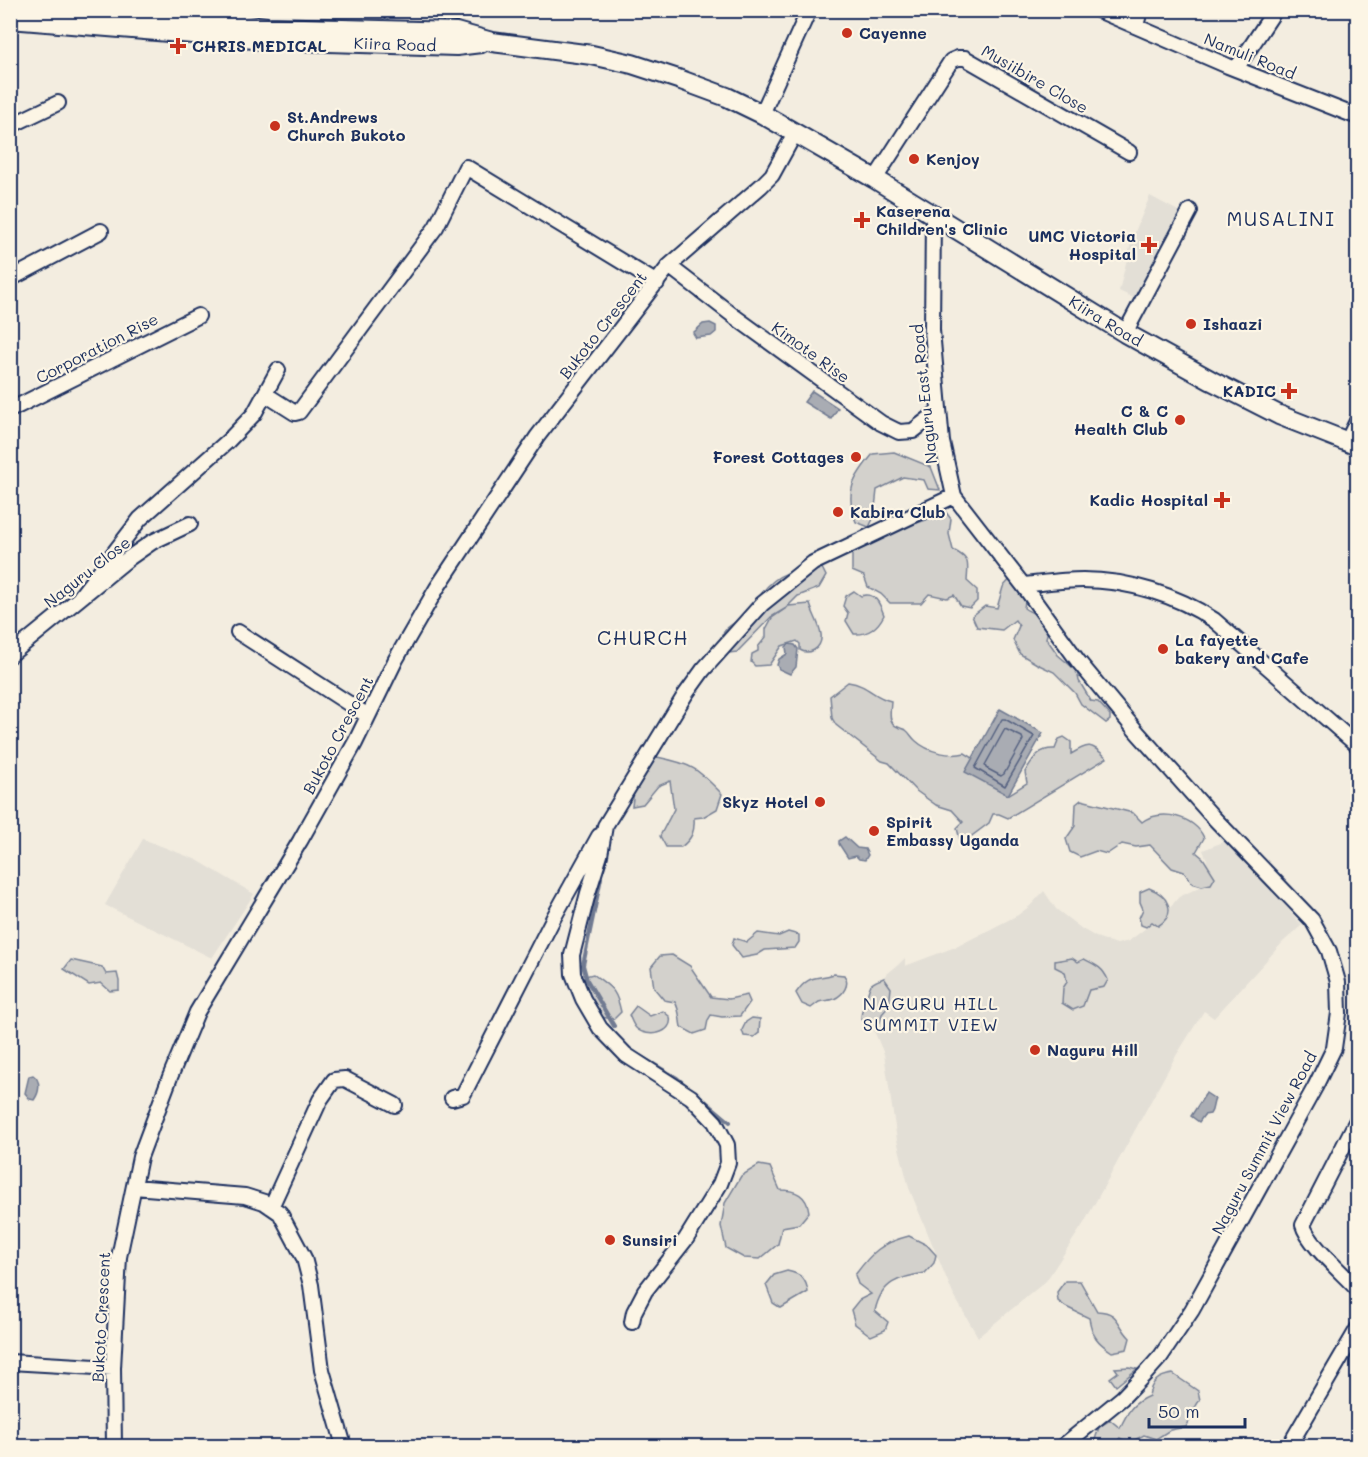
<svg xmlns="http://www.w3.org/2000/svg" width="1368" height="1457" font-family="Mali,sans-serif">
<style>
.built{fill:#e3dfd6}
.green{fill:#d3d1cc;stroke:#778095;stroke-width:1.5}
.water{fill:#a9acb3;stroke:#707a91;stroke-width:1.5}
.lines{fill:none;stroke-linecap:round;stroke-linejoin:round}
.shore{stroke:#546180;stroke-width:1.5}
.stream{stroke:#707a91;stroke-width:4}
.minor-casing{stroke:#1b2f5e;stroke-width:18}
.secondary-casing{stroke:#1b2f5e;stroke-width:22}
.minor{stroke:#fcf5e5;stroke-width:14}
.secondary{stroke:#fcf5e5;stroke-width:18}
.poi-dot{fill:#c8321e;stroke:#fcf5e5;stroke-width:2}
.labels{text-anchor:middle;stroke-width:4.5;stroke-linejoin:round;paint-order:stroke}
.poi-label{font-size:16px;font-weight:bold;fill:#1b2f5e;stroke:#fcf5e5;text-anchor:start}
.street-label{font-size:16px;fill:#1b2f5e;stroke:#fcf5e5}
.neighbourhood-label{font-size:18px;letter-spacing:1.5px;fill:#1b2f5e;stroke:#fcf5e5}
.quarter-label{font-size:20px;letter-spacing:1.5px;fill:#1b2f5e;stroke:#fcf5e5}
</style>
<rect width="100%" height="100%" fill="#f3ede0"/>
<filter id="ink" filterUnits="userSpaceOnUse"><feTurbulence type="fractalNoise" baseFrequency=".0167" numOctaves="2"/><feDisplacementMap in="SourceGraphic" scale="12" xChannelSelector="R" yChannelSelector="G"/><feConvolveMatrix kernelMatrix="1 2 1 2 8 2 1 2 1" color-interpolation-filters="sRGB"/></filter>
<g filter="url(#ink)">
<!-- built -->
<path class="built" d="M1150,196l32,17 -18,38 -30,47 -15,-7 13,-52z
M143,839l54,21 57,34 -42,64 -107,-53z
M1228,840l74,85 -19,17 -69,76 -10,-7 -30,48 -90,164 -38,58 -68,56 -25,-43 -44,-106 -12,-48 -13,-86 -9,-21 -12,-20 1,-14 7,-12 27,-22 7,-7v8l53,-20 60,-31 12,-9 14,-15 12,18 26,20 14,8 21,7 12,-3 34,-26 16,-18 23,-11 5,-26 -4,-10z"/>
<!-- green -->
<path class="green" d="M894,452l37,15 9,23 -12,-1 -4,-9 -21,-3 -26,13 -3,27 -5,10 -13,-5c-12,-31 -2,-45 17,-68z
M942,511h3l6,8 -2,15 4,16c18,9 15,13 14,31l10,9v11l-7,7 -9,-2 -7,-11 -7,3 -18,-4 -8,9h-31l-9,-9 -13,-7 -4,-11 -12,-5v-19l32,-17 5,1 6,-6 31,-10z
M822,568l4,8 -7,12 -21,8 -10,10 22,-2c3,13 21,35 4,46 -5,3 -9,3 -14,0v-6l-3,-3 -15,5 -13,19 -14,1 -4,-4 1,-8 6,-3v-4l8,-10v-8l6,-11 16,-11 -17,10 -34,35 -8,1 -10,-11c7,-18 13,-16 26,-27 7,-6 12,-15 17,-22 17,-23 34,-23 60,-25z
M1012,577l14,17 -2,14c14,10 29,7 22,30l12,17 19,16 2,10 12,20 7,1 12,13v5l-4,3 -25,-19 -6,-11 -21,-21 -17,-8 -17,-10 -7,-14 6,-14 -4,-6 -13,10 -25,-3 -5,-11 13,-10 12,2 6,-21z
M854,591l7,5c14,-5 19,8 23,19 -6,12 -16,20 -30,19l-8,-13 2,-8 -5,-7 3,-10z
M848,682c21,3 25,15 43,19 0,5 -2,14 0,19 3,8 9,7 15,10 4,3 6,8 10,11 12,11 34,16 49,12l8,5 -7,13 42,24 19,-12 -2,-11c8,-13 13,-24 30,-23l4,-10 5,-2 7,5v12c19,-12 20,-10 36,4l-99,60 -9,-4h-6l-4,9 -24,18 -5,-1 -3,-12 6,-6 -11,-12 -16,-5 -21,-15 -26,-27 -7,-2 -46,-36 -4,-7 -2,-22z
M657,757c35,7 40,11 65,37l-5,15 -14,8 -9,1c1,13 -2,21 -13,29h-15l-6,-11 14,-27 -4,-28 -12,5 -15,18 -11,2 3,-23z
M1081,800l52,13 9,9c18,-14 53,-6 62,16l-8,14 7,6 12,19 -4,7 -9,2 -10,-3 -8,-11 -12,-4 -22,-23 -14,2 -14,-3 -15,10 -11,-3 -16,6 -10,-5 -4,-13 9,-13 1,-22z
M1149,888c19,7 29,25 9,38l-6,-4 -6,5 -5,-2 -2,-7 4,-9 -3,-7v-10z
M788,932l11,3v7l-4,6 -30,2 -8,5 -15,3 -10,-13 2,-7 13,4 11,-9 21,3z
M672,955l18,11 21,31 18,2 18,-4 3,7 -10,14 -18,1 -11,-2 -3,5 -2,10 -12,4 -13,-7c-2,-9 -1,-17 -6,-25l-11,-2 -10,-12 -3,-21 9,-11z
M1072,958l6,4 6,-3c12,6 19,9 24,21l-4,7 -15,3 -6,16 -10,4 -11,-7 1,-15 4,-6 -2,-10 -10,-5v-6z
M71,960l31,7 4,7 11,-1 2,8v9l-9,1 -9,-8 -12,2 -25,-16z
M593,974c18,14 23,14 28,38l-7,7 -14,-2 -17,-31 2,-10z
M834,974l10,1c7,9 -1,20 -10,24 -5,2 -10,1 -15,3 0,0 -8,6 -8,6l-9,-4 -6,-11c13,-19 19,-13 38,-19z
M884,978l7,10 -2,18 -7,8 -2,8 -9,6 -10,-9c0,-9 2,-12 5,-20 5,-14 1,-15 18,-21z
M636,1006l14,10 13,-5 7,6c4,17 -23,21 -33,12 -4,-3 -6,-10 -8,-14z
M752,1018l8,1 -1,14 -5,4 -10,-1 -2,-6 4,-8z
M759,1165l11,2 10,23c16,0 27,5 29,22l-10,12 -17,3 -4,17 -18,15 -16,-1 -18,-10 -5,-22 4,-23 16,-27z
M909,1236l18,9 9,10 -2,8 -9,10c-26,4 -44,9 -50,38l13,11 -3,8 -14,6 -16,-12 -4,-14 8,-10 12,-6 -13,-10 -3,-9c17,-23 26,-32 54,-39z
M787,1271c14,3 19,7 21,21l-27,16 -8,-5 -7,-18 8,-10z
M1065,1281h15l17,30c23,1 19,13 33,27l-3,11 -15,3c-15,-10 -20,-16 -23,-34l-23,-11 -8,-6 -1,-9z
M1129,1367l8,2 -21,17 -6,-8 8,-6 -3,-4z
M1173,1374l25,17 2,9c-7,8 -8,18 -14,27l-16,3 -14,9 -12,-4 -15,8 -9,-5v6l2,2h-29l6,-19 11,-7 10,8c7,-15 12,-25 29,-32 2,-14 9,-20 24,-22z"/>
<!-- water -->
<path class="water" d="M710,323l6,3v6l-5,4 -15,2 -3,-5 10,-9z
M812,391l26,17 -7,11 -27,-17z
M789,644l6,1 3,4 -2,18 -6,7 -11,-5 -2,-4 2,-6 8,-5 -1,-7z
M1000,709l43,24 -35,62 -43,-23z
M845,837l12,11 8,1 3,6 -3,5 -6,-1 -3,-3 -8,2 -9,-14v-3z
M33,1075c9,6 6,18 1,25l-4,-1 -5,-6 4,-17z
M1206,1093l9,6c-3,5 -1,10 -5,15l-6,1 -5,7 -8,-6z"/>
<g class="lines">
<!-- shore -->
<path class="shore" d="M1002,719h3l29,17 -29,50 -30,-18z
M1005,729l17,8 1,3 -19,34 -3,2 -15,-8 -1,-3z"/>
<!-- stream -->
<path class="stream" d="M601,878l-18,87 4,15 27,46
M638,1055l39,23 13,11
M698,1095l32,27"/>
<!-- minor casing -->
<g class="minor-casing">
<path id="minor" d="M1098,10l130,56 130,51
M1136,26l4,-16
M1236,69l39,-59
M762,114l47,-104
M10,126l48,-23
M875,179l76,-118 7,-3h7l164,94
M933,216l-1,114 3,34 7,78 12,54 69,89 55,76 59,71 75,84 100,104 17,31 9,31 1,31 -5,35 -19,39 -123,223 -31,46 -16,18 -23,24 -59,48
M669,266l66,51 146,106 18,9 14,-1 26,-20
M10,279l91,-48
M1125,333l65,-122
M265,394l30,19 4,-1 137,-185 30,-60 191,116
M10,410l188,-94
M1347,442l11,-23
M1023,585c20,-2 40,-5 60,-5 44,0 94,15 131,40l144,126
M80,597l60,-78 88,-78 26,-27 24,-44
M238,632l130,84
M10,655l119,-97 23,-16 38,-18
M452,1098l11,-3 91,-178 45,-81
M1358,1118l-55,107c5,19 41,49 55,65
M134,1187l111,9 19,6 16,11 24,45 7,27 11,85 22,76
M271,1207l49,-107 14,-20 11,-1 50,26
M632,1322l2,-10 11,-21 41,-52 34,-55 8,-21 -1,-18 -12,-23 -24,-25 -65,-42 -26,-27 -17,-29 -10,-25 -1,-19 16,-62 12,-38 5,-29 80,-131 18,-25 59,-66 51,-41 141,-67
M10,1362l103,6
M114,1446l-1,-78 6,-111 21,-100 30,-80 27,-65 103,-171 55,-98 41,-84 41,-71 100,-151 132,-171 92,-80 11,-11 23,-42
M1289,1446l69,-118"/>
</g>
<!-- secondary casing -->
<g class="secondary-casing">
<g id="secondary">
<path id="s1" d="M109,10l158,17 189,5 36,10 100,13 40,9 49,16 46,17 35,17 113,65 250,154 87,48 67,34 79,31"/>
<path id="s2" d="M10,19l255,21 191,6 25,-3"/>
</g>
</g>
<!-- minor -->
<use href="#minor" class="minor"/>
<!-- secondary -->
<use href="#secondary" class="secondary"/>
</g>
</g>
<!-- markers -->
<g class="poi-dot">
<circle cx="847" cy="33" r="6"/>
<path d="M175 37h6v6h6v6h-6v6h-6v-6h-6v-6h6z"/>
<circle cx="275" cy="126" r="6"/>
<circle cx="914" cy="159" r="6"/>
<path d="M859 211h6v6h6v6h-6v6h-6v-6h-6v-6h6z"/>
<path d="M1146 236h6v6h6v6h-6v6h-6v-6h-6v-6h6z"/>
<circle cx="1191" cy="324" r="6"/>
<path d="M1286 382h6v6h6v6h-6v6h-6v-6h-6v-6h6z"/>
<circle cx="1180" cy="420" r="6"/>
<circle cx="856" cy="457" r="6"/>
<path d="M1219 491h6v6h6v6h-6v6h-6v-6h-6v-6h6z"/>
<circle cx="838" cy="512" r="6"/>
<circle cx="1163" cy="649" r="6"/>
<circle cx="820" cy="802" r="6"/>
<circle cx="874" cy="831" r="6"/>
<circle cx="1035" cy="1050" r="6"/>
<circle cx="610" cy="1240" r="6"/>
</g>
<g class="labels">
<!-- poi labels -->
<g class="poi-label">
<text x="859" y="39">Cayenne</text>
<text x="192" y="52">CHRIS MEDICAL</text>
<text x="287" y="123">St.Andrews<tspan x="287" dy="18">Church Bukoto</tspan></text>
<text x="926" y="165">Kenjoy</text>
<text x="876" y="217">Kaserena<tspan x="876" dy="18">Children's Clinic</tspan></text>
<text x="1136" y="242" text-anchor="end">UMC Victoria<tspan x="1136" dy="18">Hospital</tspan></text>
<text x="1203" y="330">Ishaazi</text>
<text x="1276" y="397" text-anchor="end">KADIC</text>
<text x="1168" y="417" text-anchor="end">C &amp; C<tspan x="1168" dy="18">Health Club</tspan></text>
<text x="844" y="463" text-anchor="end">Forest Cottages</text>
<text x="1208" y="506" text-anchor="end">Kadic Hospital</text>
<text x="850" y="518">Kabira Club</text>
<text x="1175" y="646">La fayette<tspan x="1175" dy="18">bakery and Cafe</tspan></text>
<text x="808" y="808" text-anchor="end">Skyz Hotel</text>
<text x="886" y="828">Spirit<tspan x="886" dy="18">Embassy Uganda</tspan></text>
<text x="1047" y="1056">Naguru Hill</text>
<text x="622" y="1246">Sunsiri</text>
</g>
<!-- street labels -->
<g class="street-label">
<text dy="6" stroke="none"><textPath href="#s2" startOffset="386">Kiira Road</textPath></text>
<text transform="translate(1250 56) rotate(22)" y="6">Namuli Road</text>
<text transform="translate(1035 79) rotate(30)" y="6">Musiibire Close</text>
<text dy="6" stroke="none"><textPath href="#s1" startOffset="1068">Kiira Road</textPath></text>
<text transform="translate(603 325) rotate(-52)" y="6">Bukoto Crescent</text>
<text transform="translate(97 348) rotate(-27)" y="6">Corporation Rise</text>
<text transform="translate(811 352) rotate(36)" y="6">Kimote Rise</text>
<text transform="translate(924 394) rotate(-96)" y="6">Naguru East Road</text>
<text transform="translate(87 572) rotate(-38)" y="6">Naguru Close</text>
<text transform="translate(338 735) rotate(-62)" y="6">Bukoto Crescent</text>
<text transform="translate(1264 1143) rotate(-62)" y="6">Naguru Summit View Road</text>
<text transform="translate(101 1317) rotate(-87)" y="6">Bukoto Crescent</text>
</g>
<!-- neighbourhood labels -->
<g class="neighbourhood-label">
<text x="931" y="1010">NAGURU HILL<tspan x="931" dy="21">SUMMIT VIEW</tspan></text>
</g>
<!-- quarter labels -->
<g class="quarter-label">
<text x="1281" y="226">MUSALINI</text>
<text x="643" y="645">CHURCH</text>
</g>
</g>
<!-- margin -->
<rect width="1368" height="1457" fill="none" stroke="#fcf5e5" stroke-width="36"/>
<rect x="18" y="18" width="1332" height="1421" fill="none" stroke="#1b2f5e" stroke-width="2" filter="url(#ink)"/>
<!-- scale -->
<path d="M1149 1418v9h96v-9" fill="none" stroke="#1b2f5e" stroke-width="3"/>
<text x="1158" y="1418" font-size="18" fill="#1b2f5e" stroke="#fcf5e5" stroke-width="4.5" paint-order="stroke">50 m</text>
</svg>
